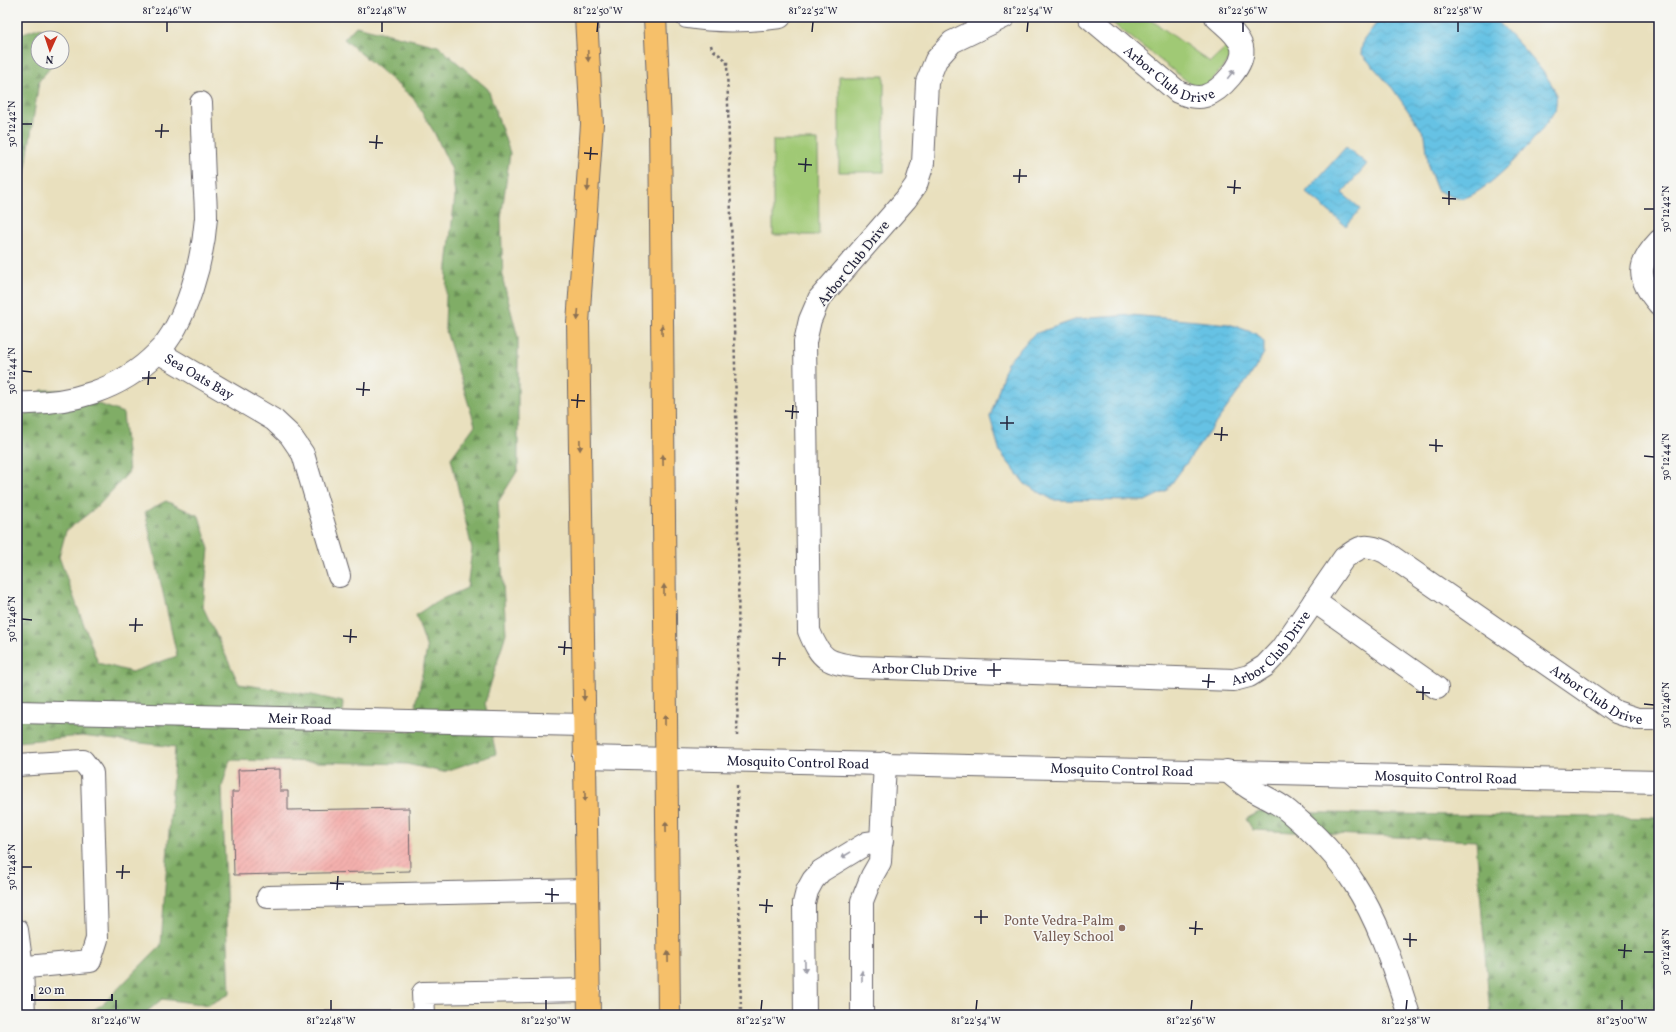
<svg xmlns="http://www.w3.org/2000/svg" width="1676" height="1032" font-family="Vollkorn,serif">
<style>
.grass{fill:#a0c975;stroke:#617658}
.forest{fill:url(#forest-firs);stroke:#516850}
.water{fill:url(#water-waves);stroke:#447290}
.building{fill:url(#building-hatch)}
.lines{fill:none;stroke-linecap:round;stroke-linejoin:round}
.minor-casing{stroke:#686469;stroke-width:24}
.major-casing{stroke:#686469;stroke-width:24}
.path{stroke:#686469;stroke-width:2.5;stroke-dasharray:3 3;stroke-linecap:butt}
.minor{stroke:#fff;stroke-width:22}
.major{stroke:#f6c06b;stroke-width:22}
.oneway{fill:#8c7153}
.oneway2{fill:#9c9ca7}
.ticks{fill:none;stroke:#22223b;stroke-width:1.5}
.education-dot{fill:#8d6e63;stroke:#f6f6f2;stroke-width:1.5}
.labels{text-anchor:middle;stroke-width:3;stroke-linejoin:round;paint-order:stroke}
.street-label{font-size:14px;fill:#22223b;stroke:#f6f6f2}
.education-label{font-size:14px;fill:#785e54;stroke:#f6f6f2;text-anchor:end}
.neatline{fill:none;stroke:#22223b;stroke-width:1.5}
.ticks-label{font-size:10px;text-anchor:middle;fill:#22223b}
</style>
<defs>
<pattern id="forest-firs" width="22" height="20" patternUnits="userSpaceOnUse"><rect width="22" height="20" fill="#80ad66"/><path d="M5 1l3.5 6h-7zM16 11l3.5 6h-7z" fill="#688c55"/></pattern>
<pattern id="water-waves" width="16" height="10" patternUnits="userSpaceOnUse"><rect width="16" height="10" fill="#66c2e4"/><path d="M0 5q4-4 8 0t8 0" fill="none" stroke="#58a6c4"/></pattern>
<pattern id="building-hatch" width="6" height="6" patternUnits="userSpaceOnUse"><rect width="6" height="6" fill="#f4b0ad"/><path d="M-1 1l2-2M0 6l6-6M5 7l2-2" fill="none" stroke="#d19796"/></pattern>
</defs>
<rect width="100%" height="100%" fill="#f6f6f2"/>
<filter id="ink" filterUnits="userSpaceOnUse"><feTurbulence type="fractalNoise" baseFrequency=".025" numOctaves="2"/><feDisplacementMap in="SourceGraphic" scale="8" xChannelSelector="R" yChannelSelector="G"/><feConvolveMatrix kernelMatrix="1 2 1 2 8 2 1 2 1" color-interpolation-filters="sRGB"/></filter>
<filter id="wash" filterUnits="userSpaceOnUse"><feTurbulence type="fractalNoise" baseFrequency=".012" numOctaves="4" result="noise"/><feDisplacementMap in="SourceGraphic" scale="16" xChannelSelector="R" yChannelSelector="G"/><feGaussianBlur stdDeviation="0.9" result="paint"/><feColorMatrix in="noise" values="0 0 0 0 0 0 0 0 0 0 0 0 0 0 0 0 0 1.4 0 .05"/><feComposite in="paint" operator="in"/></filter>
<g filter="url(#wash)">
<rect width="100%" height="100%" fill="#e9e0be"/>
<!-- grass -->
<path class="grass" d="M1105,17h42l63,45 15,-14 6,4 1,5 -31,35z
M839,76h45v96h-45z
M773,140h45l1,95h-46z"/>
<!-- forest -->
<path class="forest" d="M356,26l82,20 50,43 22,64 -9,66 2,61 15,58v132l-20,32 8,131 -21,70 11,51 -53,18 -37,-8 -176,-4 -8,27 8,207 -22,11 -46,-6 -19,16h-57l18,-12 57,-58 14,-198 -93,-11 -65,6v-105l2,-28 -2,-12v-171l25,-36h20l61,23 6,59 -31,34 -32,25 -7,26 39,106 34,9 45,-16 -32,-144 21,-11 33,15 10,33 -6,58 36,77 73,11 31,7 -2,27 70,2 16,-82 -11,-34 19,-13 32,-14 5,-39 -21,-91 24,-33 -30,-97 2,-62 8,-70 -3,-26 -18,-38 -21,-34 -69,-59z
M38,28l27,8 -3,9v-7h-24v24h17l-16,19 -21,138 -1,-184z
M1259,812l400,6v197h-169l-14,-174 -223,-11 -7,-11z"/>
<!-- water -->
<path class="water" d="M1381,17h113c14,16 59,60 62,78 1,4 0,12 -1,15 -12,22 -67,84 -92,88 -9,1 -18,-4 -26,-8l-8,-21 -4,-34 -32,-46 -32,-36 2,-12z
M1346,147l21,17 -25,29 19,16 -15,17 -40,-34z
M1131,315l98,9 28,10 7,8v11l-11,19 -87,119 -21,10 -92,-1 -28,-16 -25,-32 -10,-35 17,-54 27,-29 44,-15z"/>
<g id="blocks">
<!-- building -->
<path class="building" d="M280,769v22h8v19l121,-2 1,63 -176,4 -2,-83h7l-1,-22z
M325,1010h65v5h-65z"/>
</g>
</g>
<g filter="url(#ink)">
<use href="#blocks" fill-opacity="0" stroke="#686469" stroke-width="1"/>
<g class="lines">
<!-- minor casing -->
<g class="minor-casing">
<g id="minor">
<path d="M687,17c30,5 63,4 93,0"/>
<path id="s1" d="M1004,17l-52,25 -16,18 -9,22 -4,81 -7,22 -10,14 -87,100 -9,21 -5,22 4,289c12,29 18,32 50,36l375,13 15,-4 16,-10 16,-17 63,-91c17,-12 21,-15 41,-6l231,160 21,7h22"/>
<path id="s2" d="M1089,17l89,75c8,3 17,7 27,4 15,-5 41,-31 37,-49 -4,-13 -17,-21 -26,-30"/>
<path d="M1659,241c-23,24 -22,38 0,63"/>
<path id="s3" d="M158,352l116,68 16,15 13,19 36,122"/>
<path d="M17,403c52,2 104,-13 140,-50 30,-30 46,-94 49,-135 0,-13 -1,-26 -2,-39 -1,-25 -2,-50 -3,-76"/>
<path d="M1314,601l123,87"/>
<path id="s4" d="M17,712l567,13"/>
<path id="s5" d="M584,757l1075,25"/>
<path d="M17,765l66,-4 9,12 5,166 -7,22 -73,7"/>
<path d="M1227,771c7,6 14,12 22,17 13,8 27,13 39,23 24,20 49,45 66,72 26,40 40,87 55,132"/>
<path d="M268,897l319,-7"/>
<path d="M17,930l5,38 2,47"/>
<path d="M424,1015l-1,-22 166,-3"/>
<path d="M805,1015l-1,-112 3,-12 6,-11 8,-9 46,-28 15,-2"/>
<path d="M862,1015v-114l10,-25 8,-14 5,-99"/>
</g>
</g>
<!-- major casing -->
<g class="major-casing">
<path id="major" d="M586,17l6,107 -14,199 11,692
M655,17l5,105 9,893"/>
</g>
<!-- path -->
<path class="path" d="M711,45l1,4 15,12c5,225 15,450 10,675
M737,785l4,230"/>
<!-- minor -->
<use href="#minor" class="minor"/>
<!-- major -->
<use href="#major" class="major"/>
</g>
<!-- one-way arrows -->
<defs><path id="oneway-solid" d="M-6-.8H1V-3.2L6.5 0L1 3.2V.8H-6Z"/></defs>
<g class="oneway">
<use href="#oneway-solid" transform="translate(588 56) rotate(87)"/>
<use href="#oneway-solid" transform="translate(588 186) rotate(94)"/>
<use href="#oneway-solid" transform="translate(578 315) rotate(94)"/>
<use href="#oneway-solid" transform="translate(662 330) rotate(-91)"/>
<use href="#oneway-solid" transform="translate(580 445) rotate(89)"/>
<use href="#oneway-solid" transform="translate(663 460) rotate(-91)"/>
<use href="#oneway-solid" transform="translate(664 590) rotate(-90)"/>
<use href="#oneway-solid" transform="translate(584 695) rotate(89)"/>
<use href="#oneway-solid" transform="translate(665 720) rotate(-90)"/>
<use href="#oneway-solid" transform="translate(585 796) rotate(89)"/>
<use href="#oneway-solid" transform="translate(666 827) rotate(-91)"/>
<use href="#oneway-solid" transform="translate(668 957) rotate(-91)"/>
</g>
<g class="oneway2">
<use href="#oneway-solid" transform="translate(1231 74) rotate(-52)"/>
<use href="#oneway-solid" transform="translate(846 855) rotate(149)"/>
<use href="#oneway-solid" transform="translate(805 966) rotate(89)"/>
<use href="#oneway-solid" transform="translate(862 976) rotate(-90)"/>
</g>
</g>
<!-- ticks -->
<path class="ticks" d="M167,32v-10M382,32v-10M597,32l1,-10M812,32l1,-10M1027,32l1,-10M1243,32v-10M1458,32v-10M22,124h10M155,131h14M161,138l1,-14M369,142l14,1M376,149l1,-14M584,153l14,1M590,160l1,-13M798,164l14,1M805,172l1,-14M1013,176h14M1019,183l1,-14M1227,187l14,1M1234,194l1,-14M1442,198l14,1M1449,205v-14M1644,209h10M22,371l10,1M142,378h14M148,385l1,-14M356,389l14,1M363,396l1,-14M571,400l14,1M577,408l1,-14M785,411l14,1M792,419l1,-14M1000,423h14M1007,430v-14M1214,434l14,1M1221,441l1,-14M1429,445l14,1M1436,452v-13M1644,456l10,1M22,619l10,1M129,625h14M135,632l1,-14M343,636l14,1M350,643l1,-14M558,647l14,1M564,655l1,-14M772,658l14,1M779,666l1,-14M987,670h14M994,677v-14M1202,681l13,1M1208,688l1,-14M1416,692l14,1M1423,700v-14M1644,704l10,1M22,867h10M116,872h14M122,879l1,-14M330,883l14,1M337,890l1,-14M545,894l14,1M552,902v-14M759,905l14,1M766,913l1,-14M974,917h14M981,924v-14M1189,928l14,1M1195,935l1,-14M1403,939l14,1M1410,947v-14M1618,950l14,1M1644,952h10M1624,958l1,-14M116,1010v-10M331,1010v-10M546,1010v-10M761,1010l1,-10M976,1010l1,-10M1191,1010l1,-10M1406,1010l1,-10M1622,1010v-10"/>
<!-- markers -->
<circle class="education-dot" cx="1122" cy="928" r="4"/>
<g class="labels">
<!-- street labels -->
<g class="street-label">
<text dy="5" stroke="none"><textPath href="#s2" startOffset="101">Arbor Club Drive</textPath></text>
<text transform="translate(853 263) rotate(-51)" y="5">Arbor Club Drive</text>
<text dy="5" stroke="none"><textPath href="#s3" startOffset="48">Sea Oats Bay</textPath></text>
<text dy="5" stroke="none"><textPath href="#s1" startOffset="1186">Arbor Club Drive</textPath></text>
<text dy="5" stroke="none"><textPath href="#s1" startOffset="826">Arbor Club Drive</textPath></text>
<text dy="5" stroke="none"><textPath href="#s1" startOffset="1605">Arbor Club Drive</textPath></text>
<text dy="5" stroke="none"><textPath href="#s4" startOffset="283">Meir Road</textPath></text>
<text dy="5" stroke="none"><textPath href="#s5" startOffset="214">Mosquito Control Road</textPath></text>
<text dy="5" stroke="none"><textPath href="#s5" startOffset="538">Mosquito Control Road</textPath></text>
<text dy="5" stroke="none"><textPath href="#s5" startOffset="862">Mosquito Control Road</textPath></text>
</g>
<!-- education labels -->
<g class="education-label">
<text x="1114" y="925">Ponte Vedra-Palm<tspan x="1114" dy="16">Valley School</tspan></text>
</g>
</g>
<!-- margin -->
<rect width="1676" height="1032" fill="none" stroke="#f6f6f2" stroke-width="44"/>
<!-- north arrow -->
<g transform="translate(50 50) rotate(183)"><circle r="19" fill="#f6f6f2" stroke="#a1a1a9"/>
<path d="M0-3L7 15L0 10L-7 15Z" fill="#c8321e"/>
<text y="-6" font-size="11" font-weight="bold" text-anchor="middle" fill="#22223b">N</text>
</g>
<!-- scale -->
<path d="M32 994v6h80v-6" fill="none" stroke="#22223b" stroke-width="2"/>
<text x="38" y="994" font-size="12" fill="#22223b" stroke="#f6f6f2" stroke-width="3" paint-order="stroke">20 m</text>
<rect x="22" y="22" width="1632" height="988" class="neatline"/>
<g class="ticks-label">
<text x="167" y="14">81°22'46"W</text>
<text x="382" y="14">81°22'48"W</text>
<text x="598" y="14">81°22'50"W</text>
<text x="813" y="14">81°22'52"W</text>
<text x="1028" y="14">81°22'54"W</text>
<text x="1243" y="14">81°22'56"W</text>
<text x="1458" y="14">81°22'58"W</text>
<text transform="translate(11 124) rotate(-90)" y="4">30°12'42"N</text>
<text transform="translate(1665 209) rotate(-90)" y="4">30°12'42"N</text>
<text transform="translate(11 371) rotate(-90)" y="4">30°12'44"N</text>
<text transform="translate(1665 457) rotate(-90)" y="4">30°12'44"N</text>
<text transform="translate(11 619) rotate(-90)" y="4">30°12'46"N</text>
<text transform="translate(1665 705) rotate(-90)" y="4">30°12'46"N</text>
<text transform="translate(11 867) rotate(-90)" y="4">30°12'48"N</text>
<text transform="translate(1665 952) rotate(-90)" y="4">30°12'48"N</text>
<text x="116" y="1024">81°22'46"W</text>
<text x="331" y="1024">81°22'48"W</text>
<text x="546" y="1024">81°22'50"W</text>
<text x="761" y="1024">81°22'52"W</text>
<text x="976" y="1024">81°22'54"W</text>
<text x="1191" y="1024">81°22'56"W</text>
<text x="1406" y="1024">81°22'58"W</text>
<text x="1622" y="1024">81°23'00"W</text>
</g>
</svg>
